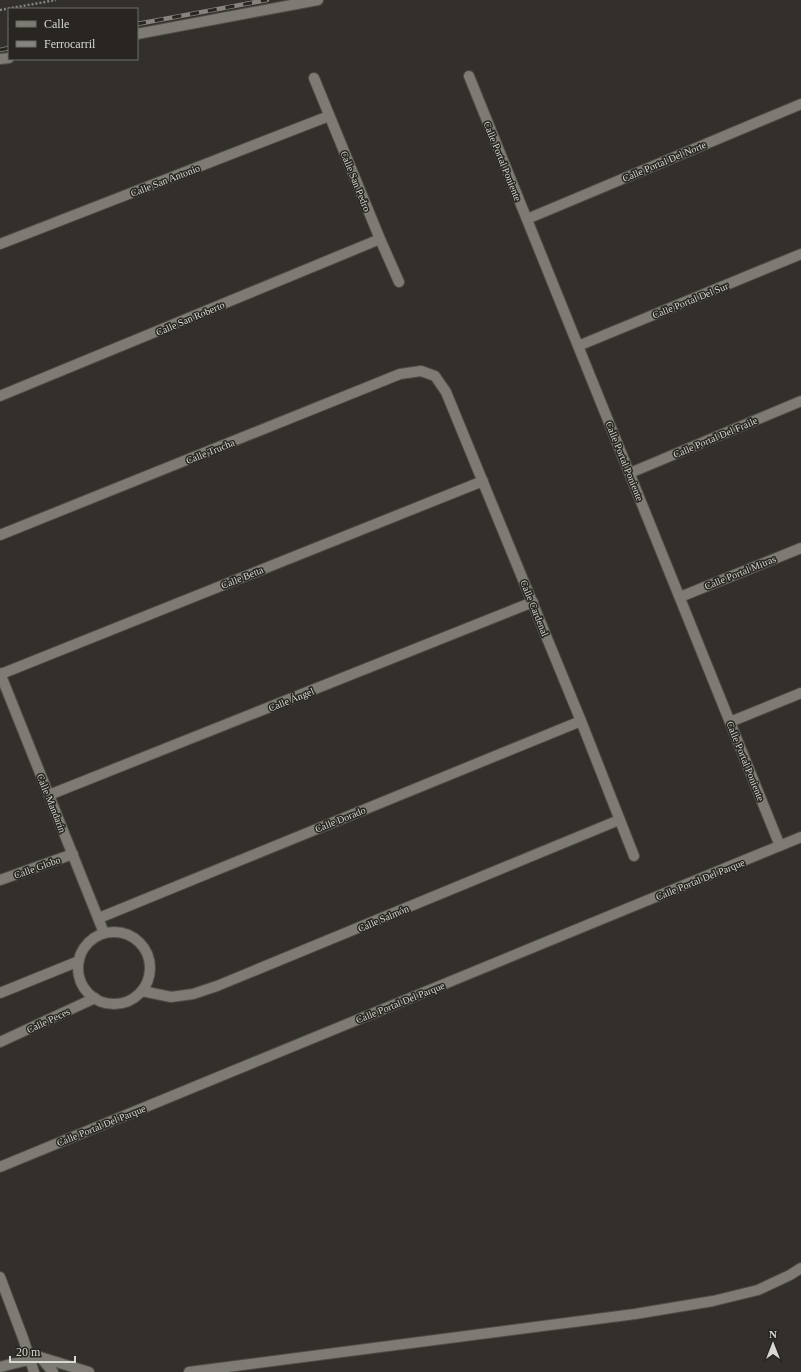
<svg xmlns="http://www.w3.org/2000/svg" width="801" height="1372" font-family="Georgia,serif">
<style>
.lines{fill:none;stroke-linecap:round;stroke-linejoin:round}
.minor-casing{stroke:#504d49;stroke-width:12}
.path{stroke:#85827e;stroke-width:2.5;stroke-dasharray:2 2;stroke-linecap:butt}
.minor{stroke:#7d7b74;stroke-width:10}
.rail-casing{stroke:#878480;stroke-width:4.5}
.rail{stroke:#292621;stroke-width:3;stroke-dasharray:9;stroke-linecap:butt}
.labels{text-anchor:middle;stroke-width:3;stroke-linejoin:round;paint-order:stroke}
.street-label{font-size:10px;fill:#d9d7d3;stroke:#292621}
</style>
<rect width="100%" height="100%" fill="#33302b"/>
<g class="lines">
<!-- minor casing -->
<g class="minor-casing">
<path id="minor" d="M137,34l181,-34
M0,59l9,-1
M469,76l311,770
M314,78l66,161 19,43
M527,219l274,-115
M0,244l329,-128
M578,346l223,-92
M0,396l380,-157
M630,473l171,-72
M0,535l400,-161 21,-3 14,5 11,16 135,329 53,135
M680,597l121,-49
M0,673l104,260
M1,674l482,-193
M730,722l71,-29
M49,795l484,-193
M0,880l73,-26
M99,918l482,-197
M78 968a36 36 0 1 1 72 0a36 36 0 1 1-72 0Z
M142,991l29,6 22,-3 24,-8 402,-166
M0,993l79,-32
M0,1042l95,-44
M0,1167l801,-330
M0,1277l23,61 11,34
M40,1357l13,15
M0,1367l40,-10 49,15
M189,1372l446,-58 78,-13 45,-11 32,-15 11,-7"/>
</g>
<!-- path -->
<path class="path" d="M0,10l56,-10"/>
<!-- minor -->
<use href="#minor" class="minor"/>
<!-- rail casing -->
<g class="rail-casing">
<path id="rail" d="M137,24l130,-24
M0,50l9,-2"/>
</g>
<!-- rail -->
<use href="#rail" class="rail"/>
</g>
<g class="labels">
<!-- street labels -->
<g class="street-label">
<text transform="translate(503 161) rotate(68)" y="4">Calle Portal Poniente</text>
<text transform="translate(664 161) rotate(-23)" y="4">Calle Portal Del Norte</text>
<text transform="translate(165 180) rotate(-21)" y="4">Calle San Antonio</text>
<text transform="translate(356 181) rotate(68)" y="4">Calle San Pedro</text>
<text transform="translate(690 300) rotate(-22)" y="4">Calle Portal Del Sur</text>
<text transform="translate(190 318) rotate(-23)" y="4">Calle San Roberto</text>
<text transform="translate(715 437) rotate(-23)" y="4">Calle Portal Del Fraile</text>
<text transform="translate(210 451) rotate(-22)" y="4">Calle Trucha</text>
<text transform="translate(625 461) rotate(68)" y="4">Calle Portal Poniente</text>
<text transform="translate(740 572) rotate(-22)" y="4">Calle Portal Mitras</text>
<text transform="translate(242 577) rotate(-22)" y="4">Calle Betta</text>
<text transform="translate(535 608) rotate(68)" y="4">Calle Cardenal</text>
<text transform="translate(291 699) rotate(-22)" y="4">Calle Ángel</text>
<text transform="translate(746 761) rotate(68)" y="4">Calle Portal Poniente</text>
<text transform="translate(52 803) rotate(68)" y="4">Calle Mandarín</text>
<text transform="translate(340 819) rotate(-22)" y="4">Calle Dorado</text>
<text transform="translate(37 867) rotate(-20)" y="4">Calle Globo</text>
<text transform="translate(700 879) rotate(-22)" y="4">Calle Portal Del Parque</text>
<text transform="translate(383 918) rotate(-23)" y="4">Calle Salmón</text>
<text transform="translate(400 1002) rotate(-22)" y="4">Calle Portal Del Parque</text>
<text transform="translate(48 1020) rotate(-25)" y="4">Calle Peces</text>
<text transform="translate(101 1125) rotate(-22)" y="4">Calle Portal Del Parque</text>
</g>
</g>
<!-- legend -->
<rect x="8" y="8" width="130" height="52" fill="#292621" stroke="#6f6d68"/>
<rect x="16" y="21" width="20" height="6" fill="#7d7b74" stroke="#6f6d68"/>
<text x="44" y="28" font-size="12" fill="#d9d7d3">Calle</text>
<rect x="16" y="41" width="20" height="6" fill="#878480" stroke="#6f6d68"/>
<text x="44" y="48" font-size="12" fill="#d9d7d3">Ferrocarril</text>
<!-- north arrow -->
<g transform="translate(773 1344)" stroke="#292621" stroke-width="3" paint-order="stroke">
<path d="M0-3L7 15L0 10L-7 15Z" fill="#d9d7d3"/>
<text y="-6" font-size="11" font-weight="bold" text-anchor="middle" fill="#d9d7d3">N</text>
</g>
<!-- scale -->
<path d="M10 1356v6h65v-6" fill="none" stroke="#d9d7d3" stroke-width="2"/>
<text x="16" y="1356" font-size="12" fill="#d9d7d3" stroke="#292621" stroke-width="3" paint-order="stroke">20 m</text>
</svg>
